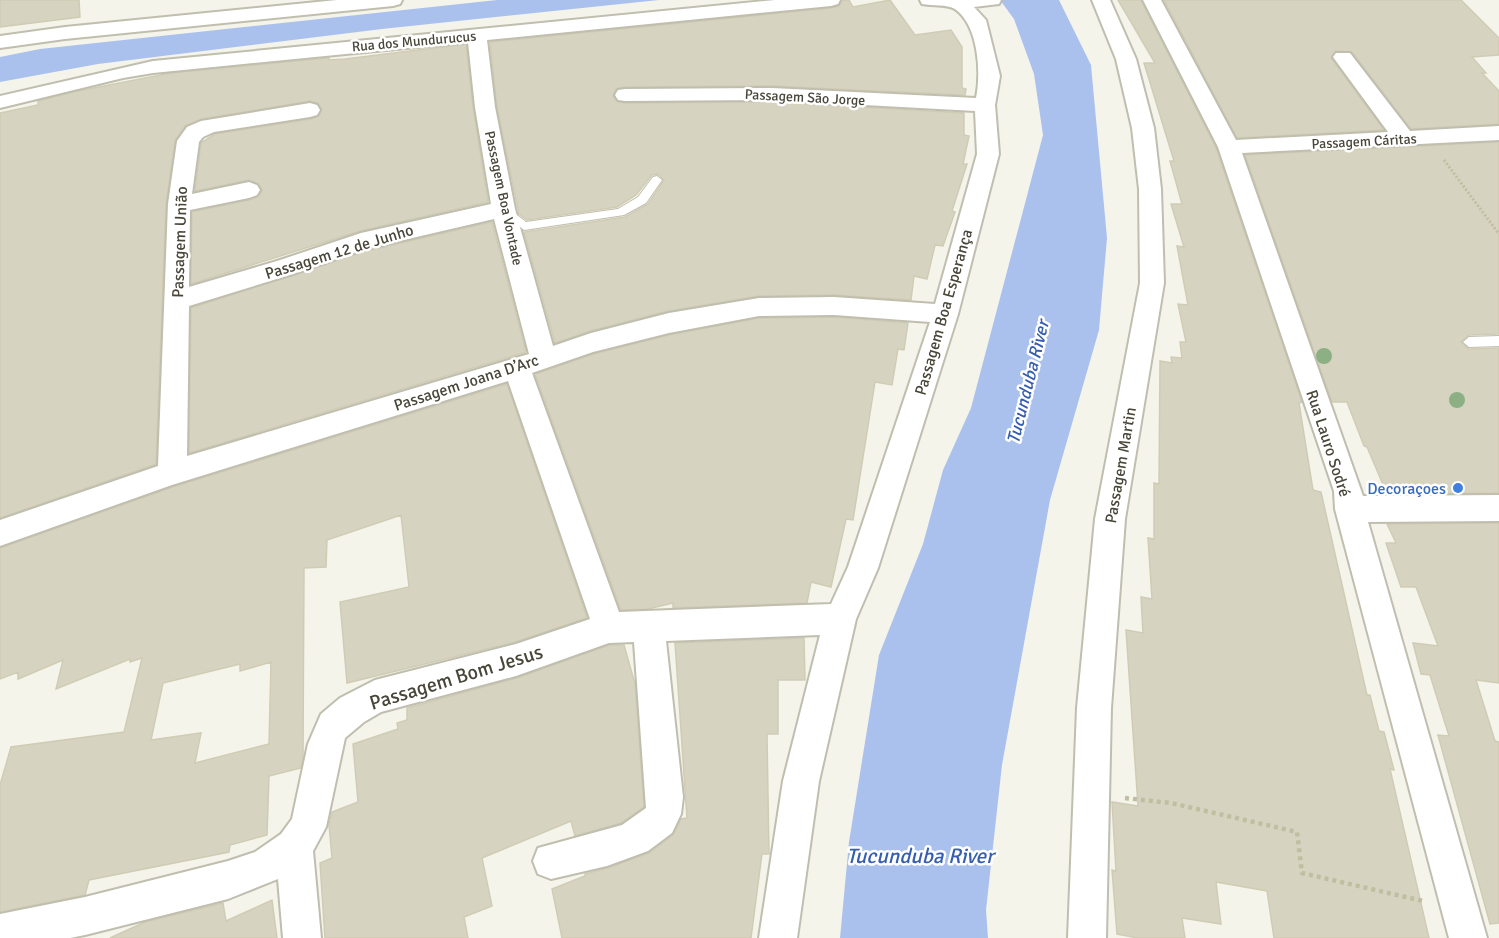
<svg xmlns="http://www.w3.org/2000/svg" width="1499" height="938" font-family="Signika,sans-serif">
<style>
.water{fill:#abc1ed}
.building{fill:#d6d3c1;stroke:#d0ccb4;stroke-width:1.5;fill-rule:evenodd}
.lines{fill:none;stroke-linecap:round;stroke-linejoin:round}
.service-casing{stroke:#c0beae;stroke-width:2}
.minor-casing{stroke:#c0beae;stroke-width:4}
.path-far1{stroke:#c1bea0;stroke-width:3;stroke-dasharray:2 2;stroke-linecap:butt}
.path{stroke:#c1bea0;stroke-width:4.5;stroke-dasharray:4 4;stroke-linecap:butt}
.service{fill:#fff;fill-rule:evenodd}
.minor{fill:#fff;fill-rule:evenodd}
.tree{fill:#8cb083}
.shop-dot{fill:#3f7fe0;stroke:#fff;stroke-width:2}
.labels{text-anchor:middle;stroke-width:5;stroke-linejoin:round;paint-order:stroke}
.far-street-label{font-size:14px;fill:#484639;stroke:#fff}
.street-label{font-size:16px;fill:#484639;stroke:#fff}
.shop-label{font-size:16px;fill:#366cbe;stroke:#fff;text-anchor:end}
.water-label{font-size:18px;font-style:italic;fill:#375db0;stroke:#fff}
.near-street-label{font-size:20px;fill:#484639;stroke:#fff}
.near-water-label{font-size:21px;font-style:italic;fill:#375db0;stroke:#fff}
</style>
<rect width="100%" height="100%" fill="#f4f4eb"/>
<!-- water -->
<path class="water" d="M497,0h162l-277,29 -284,35 -98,18v-25l40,-8z
M1000,0h59l32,65 16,173 -8,92 -49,170 -48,265 -16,145 2,28h-148l9,-96 30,-187 44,-111 20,-74 28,-62 72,-273 -9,-61 -20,-55z"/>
<!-- building -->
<path class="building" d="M0,0h79l1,17 -80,10z
M846,0h3l4,7 37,-7 25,35 36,-5 11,17v41l4,1 -1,6 -193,-9 -147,1 -9,2 -3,7 5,6 7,1 147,-1 192,11v22l5,1 -6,28h4l-15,47 3,1 -12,34 -8,-1 -8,34 -13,-3 -3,24 -77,-5 -75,1 -91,15 -78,20 -35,12 -31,-111 101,-15 23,-13 16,-24 -6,-6 -6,1 -16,20 -19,12 -90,13 -8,-6 -22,-107 -7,-65 341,-34 8,-2 3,-5z
M1118,0h23l75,148 86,254 -3,1 14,87 8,2 46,203h3l9,36 5,1 10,38 -4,-1 39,169h-155l-7,-47 -51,-9 5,42 -39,-6 3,20h-47l-21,-4 -5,-64 4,1 -4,-69 26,4 -12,-176 17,3 -2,-36 11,2 -4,-61 6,1v-56l5,1 1,-123 12,2 -1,-6 11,1 -2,-16h6l-8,-38 10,1 -11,-59 7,1 -13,-43h11l-12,-43h4l-30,-98h11z
M1164,0h297l38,38v17l-27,2 14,16h-4l17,18v33l-88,5 -59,-77 -16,-1 -5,7 53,72 -147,8z
M466,44l7,63 15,95 -128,29 -169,53 1,-72 57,-12 9,-3 4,-6 -3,-7 -10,-4 -54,11 6,-48 14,-9 96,-15 8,-3 3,-7 -4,-6 -8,-2 -109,18 -16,7 -10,15 -9,63 -10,260 -156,54v-405l38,-8v-4l35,-9 98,-19 158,-15v2l16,-1z
M1499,142v192l-30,1 -8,7 8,7 30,-1v145l-112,1 -20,-47 -3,-1 -17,-44h-15l-87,-247z
M492,222l34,130 -337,101 2,-145 175,-57z
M834,317l74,6 -4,27 -6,-1 -6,36 -17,-3 -22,138 -7,-1 -15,68 -20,-5 -4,21 -134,5v-5l-25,6 -27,1 -86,-236 59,-20 75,-19 90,-17z
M507,384l80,234 -72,24 -168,41 -7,-81 69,-15 -8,-72 -74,25 -1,27 -22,1 -1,190 -2,10 -32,8 -2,59 -37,10 -1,7 -140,28 -4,15 -85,17v-127l11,-38 113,-15 18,-74 -12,4v-3l-74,30 7,-29 -45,19v-7l-18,7v-131l173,-61zM271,662l-2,82 -74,19 6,-30 -50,7 12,-57 77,-19v7z
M1499,523v160l-23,-3 19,61 4,1v181l-9,1 -52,-189 11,1 -19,-61 -9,-1 -8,-31 25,3 -22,-59h-15l-15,-44h10l-9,-19z
M804,638l1,42h-27v54h-11l2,120h-7l-11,84h-189l-10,-49 33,-13v-2l23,-6 41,-15 24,-18 8,-16 6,-1 -12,-175z
M609,645h15l11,39 9,123 -23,16 -46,13 -4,-15 -89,37 10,48 -28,11 4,21h-143l-5,-75 12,-5 -3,-33 3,-13 26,-10 -5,-58 45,-15 -1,-6 10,-3v-12l110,-30z
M272,900l5,38h-167l35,-16 78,-19 3,18z"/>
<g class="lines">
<!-- service casing -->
<g class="service-casing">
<path id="service" d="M657,176l5,4 -16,23 -22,12 -100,15 -24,-20 5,-4 21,16 92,-13 20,-12 15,-20z
M1499,336v10l-30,1 -6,-5 6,-5z"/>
</g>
<!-- minor casing -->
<g class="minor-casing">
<path id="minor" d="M337,0h65l-2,4 -7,2 -328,33 -65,9v-12l65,-9z
M775,0h65l-2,4 -7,2 -344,34 8,67 20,102 38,137 38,-13 78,-20 90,-15 75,-1 101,7 42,-150 -2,-43 -203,-11 -147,1 -7,-1 -3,-5 3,-5 7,-1 147,-1 204,10c5,-25 3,-72 -21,-89 -8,-5 -23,-3 -33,-5l-2,-4h81l-2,4 -25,3 12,13 14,56 -5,29 4,49 -41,160 -80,254 -22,51 -37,162 -22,157h-38l24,-157 37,-146 -154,6 17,156 -2,17 -9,19 -24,18 -41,15 -56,13 -13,-5 -5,-13 5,-13 84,-23 24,-17 -12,-166 -25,1 -93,33 -135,36 -17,10 -19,16 -19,89 -13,24 8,87h-38l-5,-59 -50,20 -143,36 -15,3h-70v-24l85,-17 143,-36 27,-9 26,-18 11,-15 16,-75 13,-30 19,-16 35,-18 141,-36 74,-25 -82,-238 -336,104 -172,61v-26l158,-54 10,-262 9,-63 10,-14 14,-6 109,-18 7,2 3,5 -3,5 -7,2 -96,15 -11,5 -4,5 -7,52 57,-12 8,3 3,5 -3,5 -8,3 -59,12 -1,77 88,-26 84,-28 130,-29 -16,-97 -7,-65 -315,31 -30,5 -123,30v-12l153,-35zM494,219l35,135 -342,102 2,-150 104,-32 72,-25zM834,315l96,7 -82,245 -17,37 -212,8 -87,-239 61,-21 76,-19 90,-17z
M1092,0h18l26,59 18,69 7,61 3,94 -39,236 -14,189 -5,230h-38l9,-230 18,-189 45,-236 -1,-94 -7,-61 -16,-69z
M1143,0h18l75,140 152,-8 -55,-75 3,-4h14l60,78 89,-5v14l-257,13 121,343 136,-1v26l-131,1 119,416h-38l-114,-429 -1,-18 -116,-344z"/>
</g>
<!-- path-far1 -->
<path class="path-far1" d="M1444,160l55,74"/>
<!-- path -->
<path class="path" d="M1125,798l46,5 126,29 5,41 121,28"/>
<!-- service -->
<use href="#service" class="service"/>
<!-- minor -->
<use href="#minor" class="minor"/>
</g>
<!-- trees -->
<g class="tree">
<circle cx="1324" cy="356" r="8"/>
<circle cx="1457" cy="400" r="8"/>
</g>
<!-- markers -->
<circle class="shop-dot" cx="1458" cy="488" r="6"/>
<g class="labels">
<!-- far-street labels -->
<g class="far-street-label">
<text transform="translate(414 41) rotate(-5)" y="5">Rua dos Mundurucus</text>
<text transform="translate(805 97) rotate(3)" y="5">Passagem São Jorge</text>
<text transform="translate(1364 141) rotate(-3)" y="5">Passagem Cáritas</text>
<text transform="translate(504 198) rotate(78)" y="5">Passagem Boa Vontade</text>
</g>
<!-- street labels -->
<g class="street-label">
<text transform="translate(179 242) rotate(-88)" y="6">Passagem União</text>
<text transform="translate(339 251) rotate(-17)" y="6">Passagem 12 de Junho</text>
<text transform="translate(943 312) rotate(-74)" y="6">Passagem Boa Esperança</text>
<text transform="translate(466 382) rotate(-18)" y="6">Passagem Joana D’Arc</text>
<text transform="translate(1329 443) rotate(72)" y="6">Rua Lauro Sodré</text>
<text transform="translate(1120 465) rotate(-80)" y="6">Passagem Martin</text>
</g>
<!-- shop labels -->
<g class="shop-label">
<text x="1446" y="494">Decoraçoes</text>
</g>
<!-- water labels -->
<g class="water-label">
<text transform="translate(1028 382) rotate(-76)" y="6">Tucunduba River</text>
</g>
<!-- near-street labels -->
<g class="near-street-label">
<text transform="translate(456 677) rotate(-17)" y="7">Passagem Bom Jesus</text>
</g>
<!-- near-water labels -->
<g class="near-water-label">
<text x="920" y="863">Tucunduba River</text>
</g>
</g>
</svg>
